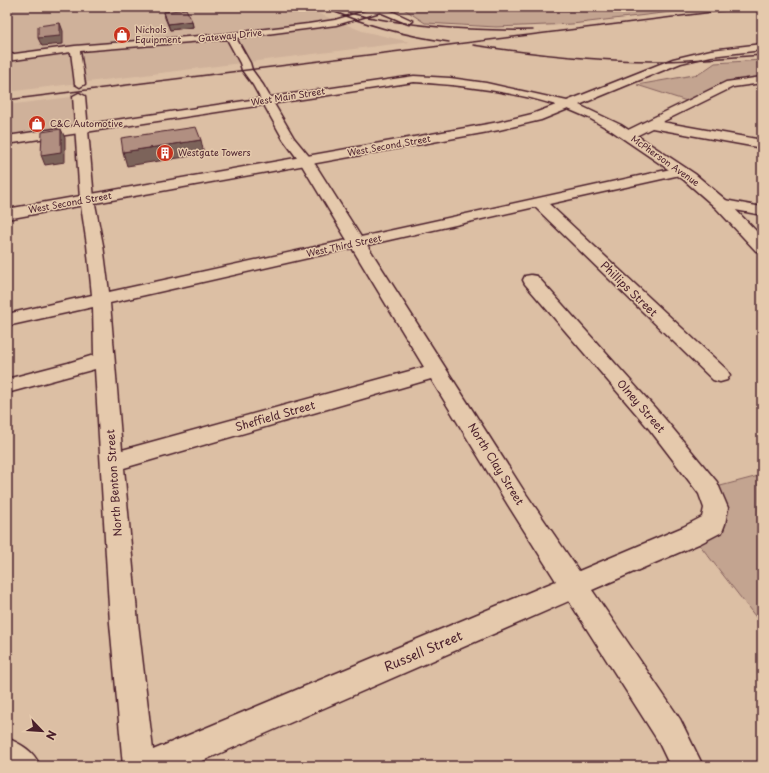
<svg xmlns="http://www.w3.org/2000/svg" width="769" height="773" font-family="'Playpen Sans',sans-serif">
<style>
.built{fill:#cfb19a}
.green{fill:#c3a490;stroke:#86625e}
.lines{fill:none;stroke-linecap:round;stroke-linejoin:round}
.minor-casing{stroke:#4a1f2b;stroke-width:3}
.major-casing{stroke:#4a1f2b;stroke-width:3}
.minor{fill:#e5c9ac;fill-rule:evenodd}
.major{fill:#e5c9ac;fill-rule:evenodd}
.rail{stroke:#4a1f2b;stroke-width:1.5}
.wall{fill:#987b6f;stroke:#4a1f2b}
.shaded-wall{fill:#7c645a;stroke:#4a1f2b}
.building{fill:#b18f81;stroke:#4a1f2b}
.labels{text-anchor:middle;stroke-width:3;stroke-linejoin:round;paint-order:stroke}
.far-poi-label{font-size:9px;fill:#4a1f2b;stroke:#e5c9ac;text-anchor:start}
.far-street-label{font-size:9px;fill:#4a1f2b;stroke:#e5c9ac}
.street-label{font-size:11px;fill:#4a1f2b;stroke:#e5c9ac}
.near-street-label{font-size:13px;fill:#4a1f2b;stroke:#e5c9ac}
</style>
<rect width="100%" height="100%" fill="#dcbfa4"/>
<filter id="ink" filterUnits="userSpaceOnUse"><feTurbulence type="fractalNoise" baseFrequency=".025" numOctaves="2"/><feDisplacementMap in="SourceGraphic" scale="8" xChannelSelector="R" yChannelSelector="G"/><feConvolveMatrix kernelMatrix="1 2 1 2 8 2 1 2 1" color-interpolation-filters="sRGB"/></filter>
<g filter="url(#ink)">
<!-- built -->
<path class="built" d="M24,7h278l60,24 48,11 -403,50v-83z
M79,96l3,32 -75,12v-35z"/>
<!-- green -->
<path class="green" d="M401,7h311l-140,17 -76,3 -71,-4z
M762,60v20l-16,1 -53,22 -56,-18 62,-11 16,-11z
M762,475v150l-70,-90 21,-11 -4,-35z"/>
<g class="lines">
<!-- minor casing -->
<g class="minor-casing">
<path id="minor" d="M378,7h5l30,14 -4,3 -3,-1 -26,-11 -44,13 -100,13 14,25 2,7 11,15 31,53 19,23 48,76 319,-70 5,1 2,3 -2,3 -5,1 -131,29 178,166 3,5 -3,5 -7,2 -7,-2 -178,-173 -168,38 157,246 55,80 104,-44 19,-10 2,-9 -5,-14 -49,-64 -125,-146 -2,-4 2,-4 6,-1 6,1 127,142 53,64 11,26 -3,16 -3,8 -21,11 -109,47 88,129 23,47h-33l-12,-25 -89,-140 -378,165h-68l-13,-143 -15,-254 -88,24v-14l61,-16 26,-8 -1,-48 -86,19v-12l85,-19 -5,-50 -7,-46 -7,-103 6,-3 6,3 9,103 9,46 6,47 238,-52 -47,-78 -17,-23 -30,-54 -11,-15 -2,-7 -13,-24 -147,12 5,33 -5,3 -5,-3 -4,-32 -64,9v-6l68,-9 150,-12 83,-10 27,-4zM352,248l72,119 -302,83 -12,-147zM431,379l77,126 48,76 -403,169 -15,-127 -14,-155z
M762,77v6l-29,4 -71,35 100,18v8l-110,-20 -20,10h-8l-2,-3 2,-3 102,-50z
M719,199l43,8v8l-48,-9 -2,-3 2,-3z
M7,738c15,7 26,12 33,28h-33z"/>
</g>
<!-- major casing -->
<g class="major-casing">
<path id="major" d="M762,44v6l-51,6 -30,7 -102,42 42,20 74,49 32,27 35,36v15l-6,-1 -40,-43 -32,-28 -72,-49 -23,-13 -21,-9 -27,11 -42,10 -492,89v-10l492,-87 33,-8 24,-9c-45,-14 -95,-20 -142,-23l-407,62v-8l407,-60 36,2 36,5 81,18 106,-42 38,-9z"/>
</g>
<!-- minor -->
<use href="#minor" class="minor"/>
<!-- major -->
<use href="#major" class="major"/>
<!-- rail -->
<path class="rail" d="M323,7c41,18 82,29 126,35
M349,13c61,14 122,18 184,17
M473,45c59,9 119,16 179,16 37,0 73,-3 110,-6
M7,100l746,-93"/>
</g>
<!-- wall -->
<path class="wall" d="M164,12l28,9 1,6 -23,3 -5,-12z"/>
<!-- shaded-wall -->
<path class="shaded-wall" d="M192,21l1,6 -23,3 -2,-6z
M60,23l3,8v13l-21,2 -4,-8z
M61,129l4,9v24l-20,3 -4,-10z
M201,140l3,14 -77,12 -4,-14z"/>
<!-- building -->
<path class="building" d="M186,9l6,12 -24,3 -4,-12z
M60,23v13l-22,2v-12z
M196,127l5,13 -78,12 -2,-14z
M61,129v23l-20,3 1,-23z"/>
</g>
<!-- icons -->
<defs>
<g id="shop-disc" transform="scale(0.9)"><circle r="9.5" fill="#c8321e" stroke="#e5c9ac"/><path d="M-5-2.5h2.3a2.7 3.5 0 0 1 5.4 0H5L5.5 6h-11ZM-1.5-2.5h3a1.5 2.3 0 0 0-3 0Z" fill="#fff"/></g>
<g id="building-disc" transform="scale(0.9)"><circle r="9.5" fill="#c8321e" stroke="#e5c9ac"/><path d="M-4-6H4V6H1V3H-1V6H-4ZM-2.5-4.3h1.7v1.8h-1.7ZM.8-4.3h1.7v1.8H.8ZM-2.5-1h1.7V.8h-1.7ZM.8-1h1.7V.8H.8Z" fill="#fff"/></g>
</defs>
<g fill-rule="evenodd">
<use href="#shop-disc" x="122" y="35"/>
<use href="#shop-disc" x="37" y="124"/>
<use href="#building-disc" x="165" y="153"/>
</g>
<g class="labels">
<!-- far-poi labels -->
<g class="far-poi-label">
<text x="135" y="33">Nichols<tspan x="135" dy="10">Equipment</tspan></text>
<text x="50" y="127">C&amp;C Automotive</text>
<text x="178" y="156">Westgate Towers</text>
</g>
<!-- far-street labels -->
<g class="far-street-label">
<text transform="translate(230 36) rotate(-6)" y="3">Gateway Drive</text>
<text transform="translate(288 97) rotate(-9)" y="3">West Main Street</text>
<text transform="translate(389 146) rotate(-10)" y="3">West Second Street</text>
<text transform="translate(665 161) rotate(35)" y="3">McPherson Avenue</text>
<text transform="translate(70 203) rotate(-10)" y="3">West Second Street</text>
<text transform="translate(344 246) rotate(-12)" y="3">West Third Street</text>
</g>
<!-- street labels -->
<g class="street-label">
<text transform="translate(629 289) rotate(44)" y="4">Phillips Street</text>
<text transform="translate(641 406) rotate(49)" y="4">Olney Street</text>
<text transform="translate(275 416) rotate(-16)" y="4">Sheffield Street</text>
<text transform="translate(496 464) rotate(58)" y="4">North Clay Street</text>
<text transform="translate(114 483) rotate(-94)" y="4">North Benton Street</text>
</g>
<!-- near-street labels -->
<g class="near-street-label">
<text transform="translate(423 651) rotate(-23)" y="5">Russell Street</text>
</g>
</g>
<!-- margin -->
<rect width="769" height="773" fill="none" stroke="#e5c9ac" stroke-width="24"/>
<rect x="12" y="12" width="745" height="749" fill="none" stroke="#4a1f2b" stroke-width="1.5" filter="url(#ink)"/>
<!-- north arrow -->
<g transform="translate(42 731) rotate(115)" stroke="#e5c9ac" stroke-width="3" paint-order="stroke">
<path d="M0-3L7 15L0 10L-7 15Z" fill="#4a1f2b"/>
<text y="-6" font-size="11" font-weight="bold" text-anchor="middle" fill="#4a1f2b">N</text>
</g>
</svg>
